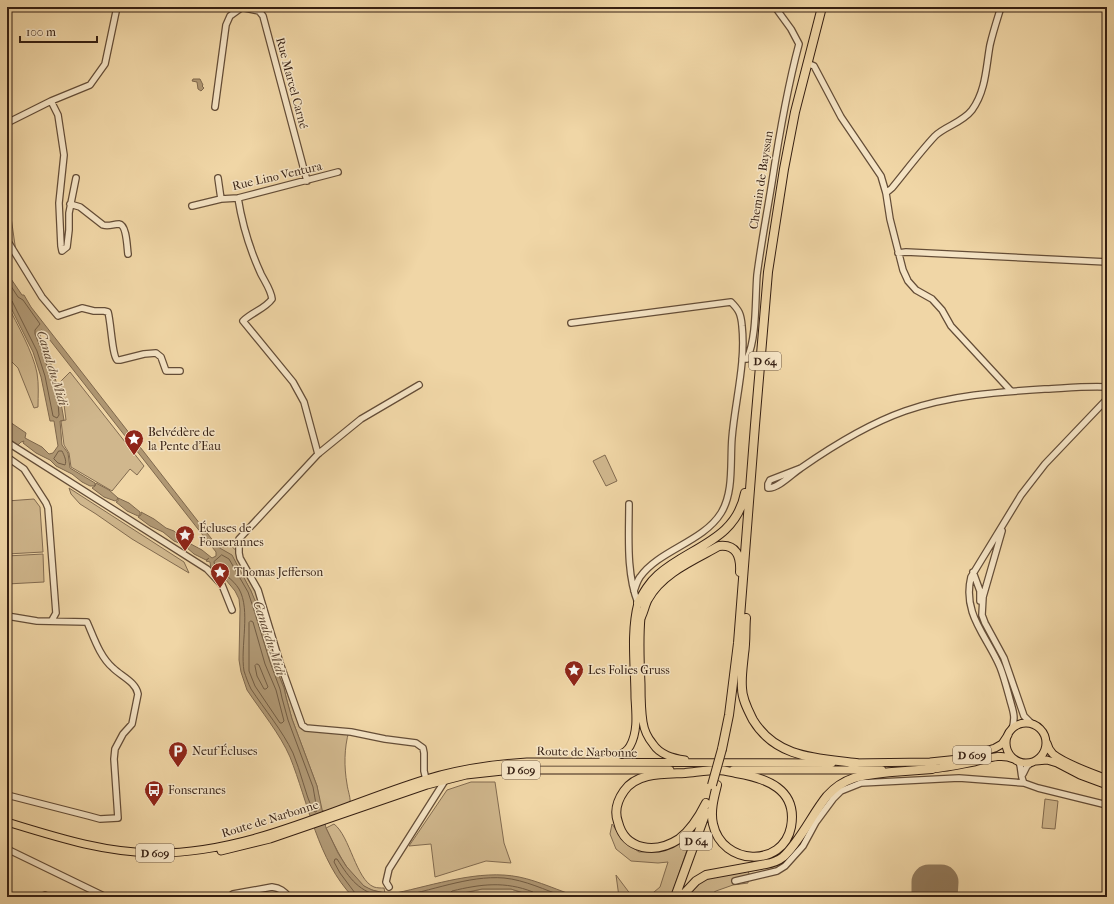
<svg xmlns="http://www.w3.org/2000/svg" width="1114" height="904" font-family="'IM FELL French Canon',serif">
<style>
.green{fill:#d0b78d;stroke:#826b50}
.water{fill:#b09874;stroke:#7f684d}
.lines{fill:none;stroke-linecap:round;stroke-linejoin:round}
.shore{stroke:#725c43;stroke-width:1}
.runway{stroke:#927a5c;stroke-width:35}
.minor-casing{stroke:#644d37;stroke-width:8}
.major-casing{stroke:#351f12;stroke-width:9}
.highway-casing{stroke:#351f12;stroke-width:10}
.minor{stroke:#f5e4c5;stroke-width:5.5}
.major{stroke:#f0d6a6;stroke-width:7}
.highway{stroke:#f0d6a6;stroke-width:8}
.highway-bridge-casing{stroke:#351f12;stroke-width:10;stroke-linecap:butt}
.highway-bridge{stroke:#f0d6a6;stroke-width:8}
.labels{text-anchor:middle;stroke-width:3;stroke-linejoin:round;paint-order:stroke}
.shield{fill:#f5e4c5;stroke:#6f5a48;stroke-width:1}
.shield-label{font-size:11px;font-weight:bold;fill:#351f12}
.street-label{font-size:12px;fill:#351f12;stroke:#f5e4c5}
.poi-label{font-size:12px;fill:#351f12;stroke:#f5e4c5;text-anchor:start}
.water-label{font-size:13px;font-style:italic;fill:#604934;stroke:#f5e4c5}
</style>
<rect width="100%" height="100%" fill="#f0d6a6"/>
<filter id="stains"><feTurbulence type="fractalNoise" baseFrequency=".005" numOctaves="4"/><feColorMatrix values="0 0 0 0 .2 0 0 0 0 .09 0 0 0 0 .02 0 0 0 .5 -.17"/></filter>
<radialGradient id="worn" r=".72"><stop offset=".6" stop-color="#630" stop-opacity="0"/><stop offset="1" stop-color="#630" stop-opacity=".3"/></radialGradient>
<!-- green -->
<path class="green" d="M7,189l9,63 -9,-12z
M7,304c10,20 26,48 30,69 2,11 1,23 1,34l-4,1 -16,-40 -11,-11z
M70,372l74,94 -7,9 -7,-6 -18,22 -41,-24 -2,-14 -5,-8 -3,-24 5,-1 -5,-39z
M605,455l12,26 -11,5 -13,-25z
M69,488l115,74 5,11 -57,-34 -36,-25 -16,-10 -9,-10z
M34,499l6,8 3,45 -36,2v-53z
M222,544l8,1 9,8 15,28 48,144 47,6c-5,17 -5,36 -2,53 1,8 4,13 3,22l-21,7 -8,-3 -4,-24 -25,-67 -6,-22 -2,-9 -11,-27 -22,-70 -20,-36 -11,-6z
M43,554l1,28 -37,2v-28z
M471,782h24l9,61 7,20 -25,-2 -51,16 -4,-33 -22,2 38,-56z
M1045,799l13,2 -3,28 -13,-1z
M334,824c16,12 22,56 40,63 3,1 7,1 10,1l1,5c-8,-1 -15,-3 -21,-7 -18,-14 -28,-38 -38,-58z
M612,824l12,17 15,11 20,-1 20,-8 10,1 -18,53h-23l12,-10 8,-25 -10,1 -27,-2 -15,-12 -6,-15z
M744,868l5,5 -1,10 -15,2 -17,6 -10,6h-25l13,-15z
M616,875l15,20 8,2h-20z
M482,889h29l25,8h-91z"/>
<!-- water -->
<path class="water" d="M193,79h7l3,6 -1,1 2,2 -3,3 -3,-2 -1,-7 -5,-1z
M7,273l15,22h2l7,12 187,240 14,8 19,36 6,14 16,56 11,27 2,9 6,22 25,67 9,42 12,25 8,13 18,20 8,4 13,3h11c38,-8 84,-24 123,-16 20,4 40,14 60,20h-43l-25,-8h-29l-37,8h-92c-35,-36 -45,-95 -63,-140 -10,-23 -29,-46 -43,-67l-6,-18 -2,-12 1,-51 -1,-10 -4,-8 -9,-11 -15,-11 -1,-7 -4,-1 3,-3 -3,2 -12,-6 -8,-7 -2,-1 3,-1v-3l15,8 10,8 4,-2v-4l-174,-222 -3,1v2c13,28 20,57 25,87l-4,1 2,24 6,8 2,15 25,15v3h-5l-8,-4 -10,-8 -16,-8 -6,-6 -14,-7 -13,-10 1,-2 -3,1 -4,4 -10,-6v-20l19,13 -1,5 17,9 7,7 4,-1 5,-7 -4,-25h-4l-9,-44 -8,-25 -26,-52z
M96,483l13,7 9,8 -1,2 -2,1 -11,-4 -12,-9 3,-2z
M118,498l11,5 11,9v3l-2,1 -11,-5 -11,-9 2,-1z
M141,512l13,7 12,9 8,3 12,11v2l-2,1 -10,-4 -11,-9 -13,-6 -12,-9 3,-2z"/>
<g class="lines">
<!-- shore -->
<path class="shore" d="M7,280l11,17 5,3 17,24 -5,6v4l5,12 8,23 10,34 1,12 -2,3 -4,-2 -8,-40 -8,-25 -25,-50 -5,-2
M59,451h3c2,4 5,10 3,14l-7,-2 -4,-4z
M222,555l7,4 19,33 5,15 17,55 10,27 2,9 6,22 25,67 4,23 -1,2 -3,-1c-8,-18 -12,-39 -20,-58 -11,-23 -28,-43 -42,-64 -3,-6 -5,-12 -7,-18 -4,-24 7,-61 -5,-82 -6,-10 -16,-15 -24,-23l-1,-4z
M251,621l2,1 12,42 11,26 8,31 -2,2h-2l-25,-37 -6,-15v-48z
M257,664l2,1 9,22 -2,2h-2l-7,-13 -2,-10z
M356,897l-1,-4 -15,-20 -6,-11 1,-3h2c13,20 22,33 46,38
M395,897c35,-5 73,-22 109,-19 21,2 41,12 61,19
M449,897l1,-3 2,-3c29,-7 53,-10 81,1l3,5"/>
<!-- runway -->
<path class="runway" d="M929,897v-15h12l-1,15"/>
<!-- minor casing -->
<g class="minor-casing">
<path id="minor" d="M240,7l19,4 4,5 44,165
M807,63l7,3 27,51 40,59 5,17 4,26 13,51 5,11 8,9 16,9 10,11 9,16 60,65
M51,101l7,14 6,40 -5,48 2,43 1,5 5,-4 2,-17v-17l7,-35
M215,107l11,-82 4,-9 11,-8
M7,123l44,-22 39,-16 15,-21 12,-57
M218,178l3,21
M886,193l6,-5c14,-17 28,-36 43,-52 10,-10 27,-13 37,-26 14,-19 14,-43 18,-65 3,-13 7,-25 11,-38
M238,198c4,25 12,52 23,76 4,8 10,16 11,25 -7,10 -20,13 -29,22l50,61 11,20 14,52
M70,204l10,3 23,18c6,2 10,-1 16,-1 8,1 8,24 9,30
M192,206l29,-7 17,-1 100,-26
M7,240l35,57 16,19 24,-8 12,3h10l4,1c3,10 4,43 9,48h3l24,-6 12,-1 5,4 5,14h14
M898,253l8,-1 201,10
M571,323l160,-21c8,8 10,12 11,24 4,37 -7,75 -10,112 -2,24 2,54 -11,75 -18,29 -62,37 -81,64 -3,4 -4,9 -6,14
M742,359h5c10,-22 8,-59 10,-84 4,-31 10,-62 15,-93 7,-46 15,-93 27,-138l-8,-15 -16,-22
M419,385l-58,34 -43,35 -79,85v14l1,5 18,32 22,73 22,62 4,3 45,4 34,7 31,4 7,5 1,5v18l3,12
M7,442l200,127 15,16 10,25
M7,457l17,12 22,34 2,5 8,105 -4,7
M801,468l-31,12 -2,4v4c10,1 25,-15 33,-20 33,-23 67,-44 104,-57 45,-16 94,-19 141,-22 20,-1 41,-3 61,-2
M629,504c0,32 -3,69 9,99
M1002,531l-19,66 -1,18 3,8 19,35 20,58 8,8
M973,572l7,19v10
M7,616l30,5 50,1c7,16 13,35 26,46 8,8 23,14 25,26l-6,30 -9,10 -8,15 -1,10 4,59 -18,1 -11,-3 -82,-21
M1012,729c4,-12 1,-18 -2,-29 -3,-11 -6,-23 -10,-33 -13,-31 -38,-53 -29,-90l50,-82 24,-31 62,-65
M1019,762c3,7 1,14 5,21l14,5 69,17
M1023,774l4,-8 4,-3
M7,849l99,48
M735,881l42,-10 8,-5 18,-20 13,-24 17,-23 8,-8 20,-8 98,-5 65,5
M389,887l-3,-5 3,-13 57,-90
M41,897l4,-2 4,2
M229,897l4,-3 39,-7c8,1 12,4 17,10"/>
</g>
<!-- major casing -->
<g class="major-casing">
<path id="major" d="M641,617c-2,22 -1,45 0,67 0,13 0,25 2,38 1,7 5,16 10,22 7,11 20,14 32,16
M1006 743a20 20 0 1 1 40 0a20 20 0 1 1-40 0Z
M1047,743c1,4 3,8 6,11 12,10 39,19 54,25
M603,759c9,-1 22,-4 27,-13 8,-14 6,-32 5,-48 0,-31 -5,-65 3,-95
M1036,761l11,-1 10,3 23,12 27,10
M850,763l80,-1 29,-3 36,-11 7,-4 6,-9
M927,769c15,0 31,-4 47,-7 13,-3 26,-9 40,-3
M733,770h149
M7,822c49,15 98,31 150,31 94,0 181,-47 269,-74 33,-10 67,-15 101,-17l305,1
M221,851l49,-12 157,-54 39,-10 45,-5h159"/>
</g>
<!-- highway casing -->
<g class="highway-casing">
<path id="highway" d="M638,603c6,-11 11,-20 20,-28 31,-28 78,-34 87,-82
M641,617c3,-6 4,-13 7,-18 14,-26 46,-39 71,-53 17,-2 22,10 21,26
M746,618c-1,12 0,24 -2,36 -1,11 -3,23 -2,34 0,11 6,22 11,32 23,38 63,38 103,43
M722,749l7,-34 9,-72 17,-218 13,-153 16,-103 11,-57 27,-105
M706,803c-7,14 -15,27 -27,36 -23,15 -54,12 -61,-17 -4,-11 -1,-21 6,-31 13,-19 41,-17 61,-18 11,-1 23,-3 33,-3 6,0 13,2 18,3 30,5 62,16 55,54 -8,41 -69,39 -78,-3 -3,-13 1,-27 4,-39
M675,897l31,-85
M681,897l15,-16 10,-6 60,-11c6,-1 12,-3 17,-7 16,-14 30,-44 44,-61 19,-21 38,-21 65,-24 13,-1 26,-2 40,-3"/>
</g>
<!-- minor -->
<use href="#minor" class="minor"/>
<!-- major -->
<use href="#major" class="major"/>
<!-- highway -->
<use href="#highway" class="highway"/>
<!-- highway-bridge casing -->
<g class="highway-bridge-casing">
<path id="highway-bridge" d="M712,785l10,-36"/>
</g>
<!-- highway-bridge -->
<use href="#highway-bridge" class="highway-bridge"/>
</g>
<!-- icons -->
<defs>
<g id="sight-pin" transform="scale(1)"><path d="M0 17L-7.5 6A9.5 9.5 0 1 1 7.5 6Z" fill="#8f2418" stroke="#f5e4c5"/><path d="M0-6L1.8-2.2L6-1.7L2.9 1.2L3.7 5.4L0 3.3L-3.7 5.4L-2.9 1.2L-6-1.7L-1.8-2.2Z" fill="#fff"/></g>
<g id="parking-pin" transform="scale(1)"><path d="M0 17L-7.5 6A9.5 9.5 0 1 1 7.5 6Z" fill="#8f2418" stroke="#f5e4c5"/><path d="M-3.5-5.5H1a3.5 3.5 0 0 1 0 7H-1V5.5H-3.5ZM-1-3.4V-.6H.8a1.4 1.4 0 0 0 0-2.8Z" fill="#fff"/></g>
<g id="bus-pin" transform="scale(1)"><path d="M0 17L-7.5 6A9.5 9.5 0 1 1 7.5 6Z" fill="#8f2418" stroke="#f5e4c5"/><path d="M-5-6H5V4H4V6H2V4H-2V6H-4V4H-5ZM-3.5-4V0h7V-4ZM-3.5 1.2v1.5H-2V1.2ZM2 1.2v1.5H3.5V1.2Z" fill="#fff"/></g>
</defs>
<g fill-rule="evenodd">
<use href="#sight-pin" x="134" y="439"/>
<use href="#sight-pin" x="185" y="535"/>
<use href="#sight-pin" x="220" y="572"/>
<use href="#sight-pin" x="574" y="670"/>
<use href="#parking-pin" x="178" y="751"/>
<use href="#bus-pin" x="154" y="790"/>
</g>
<g class="labels">
<!-- shield labels -->
<g class="shield">
<rect x="749" y="352" width="32" height="18" rx="3"/>
<rect x="953" y="746" width="38" height="18" rx="3"/>
<rect x="502" y="761" width="38" height="18" rx="3"/>
<rect x="680" y="832" width="32" height="18" rx="3"/>
<rect x="136" y="844" width="38" height="18" rx="3"/>
</g>
<g class="shield-label">
<text x="765" y="365">D 64</text>
<text x="972" y="759">D 609</text>
<text x="521" y="774">D 609</text>
<text x="696" y="845">D 64</text>
<text x="155" y="857">D 609</text>
</g>
<!-- street labels -->
<g class="street-label">
<text transform="translate(292 83) rotate(75)" y="4">Rue Marcel Carné</text>
<text transform="translate(277 176) rotate(-13)" y="4">Rue Lino Ventura</text>
<text transform="translate(761 180) rotate(-81)" y="4">Chemin de Bayssan</text>
<text transform="translate(587 752) rotate(1)" y="4">Route de Narbonne</text>
<text transform="translate(270 819) rotate(-17)" y="4">Route de Narbonne</text>
</g>
<!-- poi labels -->
<g class="poi-label">
<text x="148" y="436">Belvédère de<tspan x="148" dy="14">la Pente d'Eau</tspan></text>
<text x="199" y="532">Écluses de<tspan x="199" dy="14">Fonserannes</tspan></text>
<text x="234" y="576">Thomas Jefferson</text>
<text x="588" y="674">Les Folies Gruss</text>
<text x="192" y="755">Neuf Écluses</text>
<text x="168" y="794">Fonseranes</text>
</g>
<!-- water labels -->
<g class="water-label">
<text transform="translate(53 368) rotate(73)" y="5">Canal du Midi</text>
<text transform="translate(270 638) rotate(72)" y="5">Canal du Midi</text>
</g>
</g>
<!-- margin -->
<rect width="1114" height="904" fill="none" stroke="#f0d6a6" stroke-width="24"/>
<rect x="8" y="8" width="1098" height="888" fill="none" stroke="#351f12" stroke-width="2"/>
<rect x="12" y="12" width="1090" height="880" fill="none" stroke="#351f12"/>
<!-- scale -->
<path d="M20 36v6h77v-6" fill="none" stroke="#351f12" stroke-width="2"/>
<text x="26" y="36" font-size="12" fill="#351f12" stroke="#f5e4c5" stroke-width="3" paint-order="stroke">100 m</text>
<rect width="100%" height="100%" filter="url(#stains)"/>
<rect width="100%" height="100%" fill="url(#worn)"/>
</svg>
